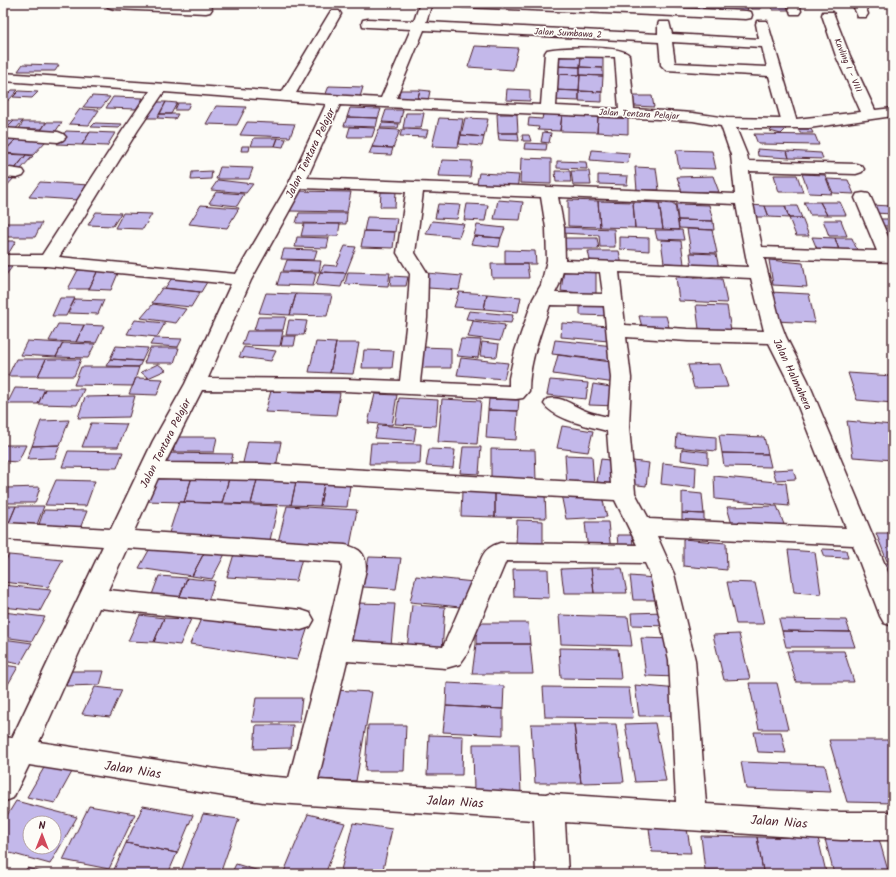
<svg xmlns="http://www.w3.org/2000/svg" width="896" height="877" font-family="Kalam,sans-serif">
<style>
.building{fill:#c3b8ea;stroke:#4a1f2b;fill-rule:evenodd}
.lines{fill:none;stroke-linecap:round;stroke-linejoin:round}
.minor-casing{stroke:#4a1f2b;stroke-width:3}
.minor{fill:#fdfcf7;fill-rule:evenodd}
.labels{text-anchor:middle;stroke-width:3.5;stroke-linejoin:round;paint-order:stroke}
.far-street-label{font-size:9px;fill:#4a1f2b;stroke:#fdfcf7}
.street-label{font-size:11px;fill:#4a1f2b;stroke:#fdfcf7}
.near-street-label{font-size:13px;fill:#4a1f2b;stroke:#fdfcf7}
</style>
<rect width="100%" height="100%" fill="#fdfcf7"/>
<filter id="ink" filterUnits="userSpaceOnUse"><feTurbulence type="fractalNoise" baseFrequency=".025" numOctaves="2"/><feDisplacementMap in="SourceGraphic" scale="8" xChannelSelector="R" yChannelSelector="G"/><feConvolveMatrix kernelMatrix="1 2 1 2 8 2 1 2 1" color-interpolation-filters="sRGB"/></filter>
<g filter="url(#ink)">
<!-- building -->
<path class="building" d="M619,3h18l1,6 -19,-1z
M640,3h22l1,6 -22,-1z
M671,3h21l1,8 -21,-1z
M695,3h9l2,9h-10z
M771,3h17l3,7h-18z
M719,4l28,1 1,8 -28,-1z
M750,5h10l1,4h-10z
M707,6h10l2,6h-11z
M475,46l43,2 -5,22 -45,-3z
M556,55l25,1 -1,11 -24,-1z
M581,56l22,1v11l-23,-1z
M23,64l36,1 -4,6h-37z
M556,66l24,1v8l-25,-1z
M580,67l23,1v8l-23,-1z
M555,74l25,1 -1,16 -26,-1z
M580,75l23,1 -1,16 -23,-1z
M329,86l34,1 -3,10 -35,-1z
M507,89l23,1v11l-24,-1z
M12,90h6l-9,10 -6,-1z
M400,90h20l-3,11 -19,-1z
M420,90l10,1 -2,10h-11z
M553,90l26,1v10l-27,-1z
M19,91l19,1 -6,6 -19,-1z
M579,91l23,1v10l-23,-1z
M92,96l18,1 -9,11 -18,-1z
M633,96h19l2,11 -20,-1z
M113,97l30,1 -7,11 -30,-1z
M153,102h13l-9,16h-14z
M166,102l11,1 -6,11h-11z
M178,103h12l-3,7h-12z
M216,106l30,1 -9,18 -31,-1z
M350,108l31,1 -3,9 -31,-1z
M80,109l19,1 -10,15 -20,-1z
M386,110h17l-3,13 -18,-1z
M406,113h18l-3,15h-18z
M160,114h18l-3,5 -18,-1z
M497,114h20l1,19h-20z
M543,114l19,1 -2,16 -22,-1 1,-3 -11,-1 1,-8 13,1z
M562,115l36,2 -1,15 -37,-1z
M347,117l31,1 -2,9 -32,-1z
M598,117l30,1v16l-31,-2z
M439,118l24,1 -5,28 -26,-1z
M465,118l23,1 -4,18 -23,-2z
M3,120l11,1 -10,10h-1z
M14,121h9l-10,11 -9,-1z
M23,122h23l-4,7h-23z
M47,122h15l-9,13 -15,-1z
M247,122l48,2 -5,13 -50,-2z
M95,123l27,1 -3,4 -28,-1z
M382,123l17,1 -1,4h-18z
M775,126l11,3 -5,5 -11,-3z
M350,127l25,1 -3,9h-25z
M379,129l21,1 -7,18 -21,-1z
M402,129l26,1 -2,7 -26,-1z
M798,129h13l2,4h-13z
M66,131l24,1 -8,13 -25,-1z
M90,132l25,1 -8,13 -25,-1z
M543,132l8,1 -2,10 -8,-1z
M498,133h20l1,8 -20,-1z
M754,134l61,1 4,10 -61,-1z
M461,135l23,2 -2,9 -23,-2z
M522,135h7l2,6h-8z
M3,137l14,1 -14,15z
M17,138l30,2 -14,15 -30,-2z
M254,138h24l-3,8h-24z
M278,138l8,1 -3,8 -8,-1z
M525,143l22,1 -1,6 -22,-1z
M242,146h8l-1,5h-8z
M372,147l21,1 -2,7 -22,-1z
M757,149l30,2 2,7 -31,-2z
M592,150l37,3 -1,10 -38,-3z
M676,150l36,1 4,18 -37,-1z
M787,151l34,2 2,6 -34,-1z
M3,154l23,1 -12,15 -11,-1z
M26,155l7,1 -13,14h-6z
M521,158l30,1v25l-31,-1z
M442,160l30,1 -2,16 -31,-1z
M557,161l29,1 1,7 -30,-1z
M220,167l33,1 -4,11h-33z
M635,167l21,1 3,22h-22z
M212,171l-1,8 -20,1 1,-8z
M555,171h15l1,11h-15z
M571,171h18l2,14h-18z
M479,173l40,2 -2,15 -41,-2z
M802,174l23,1 7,19 -23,-1z
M598,175l30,1 -1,9 -29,-1z
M774,175h23l6,17h-24z
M3,176l12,1 -12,13z
M713,176l6,16h-37l-5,-15z
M827,179l21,1 6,14 -21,-1z
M218,180l35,4 -7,9 -35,-3z
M40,182l49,3 -11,15 -49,-3z
M296,191l55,1 -4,20 -57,-1z
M216,192l28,2 -7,12 -28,-3z
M381,192h15l-1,15h-15z
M498,200l25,2 -3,18 -26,-1z
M568,200l30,1 2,26 -32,-1z
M598,201l35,1 2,26 -35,-1z
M633,202l26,1 4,26 -28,-1z
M804,202h16l7,13h-17z
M820,202h20l6,13h-19z
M659,203l16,1 4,26 -16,-1z
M438,204l22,1 -3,14 -22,-1z
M467,204l21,1 -3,16 -21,-1z
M676,204l33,1 4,16 -35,-1z
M201,205l38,3 -12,20 -38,-4z
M750,205l15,1 4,11h-15z
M872,205l18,1 2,8 -17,-1z
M765,206h20l4,12 -20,-1z
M785,206h12l5,12h-13z
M96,212l25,1 -8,13 -25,-1z
M123,213l29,1 -9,15 -28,-1z
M299,213h48l-1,11 -50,-1z
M367,217l30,1 -2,14 -31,-1z
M789,218h13l7,18h-13z
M878,219h15v7h-12z
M678,220l35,1 1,9 -35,-2z
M823,220h18l6,16h-18z
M432,221l32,3 -5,13 -33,-3z
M6,223h36l-7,14h-32v-9z
M304,224h36l-2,12h-37z
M477,225l28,3 -4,10 -27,-2z
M561,227l53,2 1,18h-15l-1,-12 -38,-2z
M883,228h10v18z
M687,229l25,1 5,23 -26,-1z
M655,230h27l2,10 -27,-1z
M364,231l31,1 -2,16 -32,-1z
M474,236l27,2 -2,9 -28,-3z
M297,237l32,1 -2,10 -32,-1z
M620,237l29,1v13l-29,-2z
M812,237l23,1 4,12 -22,-1z
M558,238h39l2,11h-40z
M835,238h17l5,12h-18z
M661,240l20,1 3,23 -20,-1z
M3,241h13l-11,18h-2z
M345,246l11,1 -10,26 -26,-1 4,-7 12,1z
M284,249l33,1 -3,10 -33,-1z
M505,250l30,1 1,13h-31z
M588,251h31l3,14h-31z
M690,253l26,1 3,14 -27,-1z
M287,260l34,1 -2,11 -36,-1z
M769,260l34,3 4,24 -34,-2z
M491,264h36l2,14h-37z
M3,267h9l-9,12z
M564,269l32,1v25l-35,-4z
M78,270h20l-9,19h-21z
M98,270l21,1 -8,19 -22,-1z
M281,272l35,1 -3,13 -36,-1z
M320,272l26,1 -5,14 -25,-2z
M348,272l42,1 -2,13 -43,-2z
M427,273l35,3 -3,14 -31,-2z
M391,276l17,1 -2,9h-16z
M676,277l46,2 5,24 -48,-2z
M172,278l35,4 -6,10 -36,-4z
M162,288l38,4 -9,15 -39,-4z
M459,292l28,2 -3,15 -30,-2z
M770,292l39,2 6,29 -40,-2z
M266,293l30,1 -6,21 -31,-2z
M296,294l36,1 -5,21 -37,-1z
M487,294l34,3 -3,15 -34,-3z
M60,298h15l-9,18h-14z
M75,299l29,1 -6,14 -30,-1z
M580,301l31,1 1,14 -32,-1z
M153,304l33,5 -10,14 -35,-5z
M696,305l31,1 4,25 -32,-2z
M469,311l44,4 -2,8 -45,-4z
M639,316h27l3,11h-27z
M258,317h28l-3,13h-29z
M135,320l30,3 -8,14 -30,-3z
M289,320l18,1 -3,14h-18z
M473,321l32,4 -5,16 -32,-4z
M562,323l48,3 -1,15 -48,-4z
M58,324l26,1 -8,17 -27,-1z
M84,325l20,1 -8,17 -20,-1z
M247,331h36l-3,15 -38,-1z
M283,336h13l-2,10h-13z
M154,338l28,1 -4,8 -28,-2z
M461,339l20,1 -3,18 -21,-2z
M555,340l59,6 -2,15 -60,-7z
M27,341l36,2 -7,14 -36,-2z
M316,342l20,1 -6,30 -21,-1z
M482,342l17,2 -2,13 -17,-1z
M63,343l32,1 -7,14 -32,-1z
M336,343h23l-6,31 -23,-1z
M116,346l32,2 -6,13 -32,-2z
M244,347l32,4 -5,10 -32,-4z
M421,347l30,1v20h-31z
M150,348h29l-5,15h-30z
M364,350l30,1 -2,17h-30z
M558,355l61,8 -4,20 -62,-9z
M461,358l47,5 -4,16 -47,-4z
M16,359h30l-8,17h-30z
M46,359h35l-7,17h-36z
M110,359l32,2 -3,6 -33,-1z
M158,364l8,6 -18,8 -7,-6z
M720,364l8,23 -34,1 -6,-23z
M81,367h58l-6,19 -59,-1z
M848,373l45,3v27l-36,-3z
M136,378l27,1 -6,16 -28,-1z
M550,380l38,3 -2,16 -39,-4z
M593,384l23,4 1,18 -28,-1z
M15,388l30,1 -7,15h-31z
M45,389h39l-7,16 -39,-1z
M271,391l69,2 -4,22 -71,-3z
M375,394l22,1 -5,30 -24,-2z
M135,396l-6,21 -51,1 7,-21z
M399,398l39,2 -2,26 -41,-2z
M442,399l39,2 -4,43 -39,-2z
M489,399l30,1 -1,11 -30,-1z
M488,410l30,1 -2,29 -30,-2z
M69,420l-9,25 -28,1 9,-25z
M847,421l46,4v35l-40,-3z
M91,423l36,1 -9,23h-36z
M378,425l38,3 -2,13 -39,-3z
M562,426l31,5 -5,21 -31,-4z
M677,434l39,3v14l-40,-4z
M719,435l45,2 4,17 -46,-1z
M177,437h40l-3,15h-41z
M248,441l33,1 -5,25h-34z
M371,443l50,1 -1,20h-51z
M3,445h23l-8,17 -15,-1z
M60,445l-5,13 -28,1 5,-13z
M463,447h18l-2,27 -19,-1z
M429,449l26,1 -2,18 -27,-2z
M491,449l44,1 1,30 -45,-1z
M682,449l26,3v12l-27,-4z
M68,451l55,1 -6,16 -55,-1z
M165,453l68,1 -3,13h-69z
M722,453l46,1 3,13 -47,-1z
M565,455l27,1 2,30h-27z
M601,459l16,2 -3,23 -17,-2z
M633,461l16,2 -3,23 -16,-2z
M663,463l33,4 -1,21 -34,-4z
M793,469l3,10 -20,1 -3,-10z
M154,473l39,1 -9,28 -40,-1z
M193,474l37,1 -8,28 -38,-1z
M230,475l28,1 -7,28 -29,-1z
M258,476l39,1 -6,28 -40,-1z
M714,476l72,7 3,23 -74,-7z
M297,477l28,1 -5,28 -29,-1z
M325,478h26l-4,29 -27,-1z
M56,480l39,1 -9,25 -41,-1z
M40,487l-5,16h-32v-7l3,-8z
M462,491l33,1v25l-34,-1z
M495,492l50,1 1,25 -51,-1z
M682,492l20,2 2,20 -22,-1z
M601,493l6,24 -41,2 -5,-25z
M179,502l99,4 -8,34 -102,-4z
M3,506h13l-10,24h-3z
M16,506h28l-9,24h-29z
M287,506l70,4 -7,36 -72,-4z
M777,506l8,21 -52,1 -6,-21z
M44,510l43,1 -8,20 -42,-1z
M682,513l22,1v14l-22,-2z
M517,520l26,1v25l-27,-1z
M585,522h23l3,30h-23z
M876,533h17v28h-6z
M617,535h15l1,10h-15z
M683,539l43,4 1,27 -44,-4z
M153,543l52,8 -13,25 -53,-8z
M822,549l24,1 2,8 -23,-1z
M788,550l27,2 6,42 -27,-2z
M205,551l20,3 -13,25 -20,-3z
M234,554l68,4 -6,23 -69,-4z
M9,555l54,5 -15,27 -45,-5v-17z
M369,557l32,1 -5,31 -33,-2z
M884,563h9v20h-1z
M591,568h31l5,25h-33z
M591,568l3,25h-30l-3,-24z
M513,569h35l1,29 -35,-1z
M159,576l28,2 -10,26 -27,-4z
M416,576l58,6 -4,26 -60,-6z
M630,576l25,2 5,22h-27z
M187,578l28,3 -8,23h-30z
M727,582l28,1 9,41h-28z
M3,585l48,5 -11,21 -37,-4z
M357,603l38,1 -4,41 -40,-1z
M412,605l33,2 -3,44 -35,-2z
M3,612l42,5 -13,24 -29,-4z
M204,612l104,15 -11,33 -107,-16z
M664,612l4,14 -36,-1 -1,-12z
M140,615l24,3 -10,24 -26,-1z
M559,615l69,2 4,29 -71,-2z
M164,618l27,1 -11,26 -26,-3z
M779,619l67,1 4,12 -68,-1z
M476,623h52l2,21h-54z
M782,631l68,1 5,15h-69z
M739,634l11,45 -26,1 -11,-45z
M641,638l32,1 6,38 -33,-1z
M3,639l29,4 -12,21 -17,-3z
M476,644h54l3,30h-61z
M559,648l59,1 3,30 -60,-1z
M787,651h57l10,31h-58z
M3,665l15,2 -15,26z
M71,671h33l-4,14 -34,1z
M447,683l57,3 -1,23 -57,-3z
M749,683h28l11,46h-29z
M635,685l43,4 2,27h-41z
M95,687l27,3 -12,27 -28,-3z
M543,687l86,1 4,30 -88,-1z
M333,690l39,2 -16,89 -41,-2z
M256,698h46l-3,24h-47z
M446,706l57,3v26l-60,-3z
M655,723l11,58 -31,1 -10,-58z
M531,724h43l7,59h-46z
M574,724h42l8,58 -43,1z
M256,725h37l-2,23 -37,1z
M368,725h38l-2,46h-39z
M754,732h27l5,21 -28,-1z
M429,735l34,1 -1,39h-35z
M829,740h64v63l-46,-1z
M473,744h46l2,49h-47z
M741,762l84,3 6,27 -85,-3z
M45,766l27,6 -17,31 -28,-6z
M16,801l61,16 -27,47 -47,-13v-29zM30,823h24v24h-24z
M89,806l46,8 -26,55 -46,-9z
M143,806l50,9 -16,38 -51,-10z
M203,814l36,5 -19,55h-40z
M308,814l37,9 -20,51h-34l-7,-2z
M353,823l39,6 -10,45h-42z
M649,828l38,1 4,24 -39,-1z
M701,836l56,1 6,34 -58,-1z
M757,837l61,1 8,34 -63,-1z
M825,839h54l10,35h-55z
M126,843l51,10 -9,21h-56z
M236,864l33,10h-38z
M27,868l21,6h-24z
M708,871l27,1v2h-27z
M763,871l63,1 1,2h-63z"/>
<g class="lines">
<!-- minor casing -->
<g class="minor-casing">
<path id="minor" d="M106,3l100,2 4,1 2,3 -2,3 -4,1 -92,-4 -6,-2z
M420,3h12l-6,19 232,12v-9l1,-3h10l3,12 87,5 -3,-15 1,-3h10l29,98 65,-7 -25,-56 -14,-41 1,-3h10l1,3 16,41 25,54 18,-2v8l-84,12h-73l11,27 1,6 108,3 6,2 2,3 -2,3 -6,2 -107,-3 3,28 10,48 115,4 -22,-53 2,-4 6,-1 6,1 2,4 22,50v14l-129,-4 16,63 6,16 22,44 85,203v42l-9,-3 -4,-7 -27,-71 -196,-9 17,38 21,86 11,144 135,8h52v28h-52l-276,-18 3,52h-32l-2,-54 -271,-18 -234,-37 -16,33 -10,4v-65l9,1 91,-192 -100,-7v-16l108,6 42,-88 32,-57 46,-100 -184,-18 -44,-1v-10h39l81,-125 27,-39 -147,-10v-8l279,19 47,-78 2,-3h8l2,3 -45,79 85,5 30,-69 -43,-2 -5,-1 -1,-3 1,-3 5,-1 46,2zM424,30l235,12 2,23 5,5 103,6 12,43 -54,-1 -34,-5 -59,-4 -5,-54c-7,-10 -69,-8 -82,-5l-2,3 -4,52 -145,-7zM672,42l90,5 5,20 -92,-4zM559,56l56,1 4,52 -63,-3zM164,92l162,12 -37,79 -53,91 -177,-17 79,-127zM340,105l318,14 35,2 28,5 10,29 4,39 -428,-16zM302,188l104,4 -9,61 13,21 -3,44 -7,63 -55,-2 -137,-1 43,-98zM423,192l118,5 5,31 1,32 -6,25 -8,14 -18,52 -6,27v8l-89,-4 7,-64 1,-44 -13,-21zM558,197l178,7 12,63 -183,-7 -1,-32zM563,271l37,1 3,22 -48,-1 4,-8zM619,272l132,6 13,53 -76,-2 -63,-4zM550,305l54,1 7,72 -3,39c-7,-2 -15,-3 -22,-6 -14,-5 -23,-16 -39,-12l-3,5c11,16 45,22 63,27l4,53 -350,-20 -96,-1 37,-73 143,1 171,8 7,-1 6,-7c0,-30 12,-58 21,-86zM626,337l62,4 81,2 19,38 58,147 -197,-9 -14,-26 -6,-66 2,-49zM158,478l103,2 354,20 22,45 -137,-2c-9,3 -14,6 -18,14l-39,90 -92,-6 15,-72c0,-16 -7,-21 -21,-24l-211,-14zM127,548l214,14 1,7 -19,81 -34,128 -26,-2 -224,-34 60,-134 202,22 9,-3 4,-7 -4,-7 -9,-3 -193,-20zM506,561l139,2 5,11 19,86 7,142 -123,-8 -4,-1 -3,1 -228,-14 29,-119 99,7 14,-4 7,-10z
M457,3h95l194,8 5,1 1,3 -1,3 -5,1 -283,-12 -4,-1z
M787,3h12l2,8 -2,3h-8z
M852,3h12l4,11 -2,3h-8z
M3,128l55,4 5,2 3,3 -3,3 -5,2 -55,-4z
M3,167l20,3 2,3 -2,3 -6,2 -14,-1z"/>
</g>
<!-- minor -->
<use href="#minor" class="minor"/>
</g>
</g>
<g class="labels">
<!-- far-street labels -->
<g class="far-street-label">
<text transform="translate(568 33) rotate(3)" y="3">Jalan Sumbawa 2</text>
<text transform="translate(848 65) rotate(67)" y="3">Kavling I - VIII</text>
<text transform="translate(639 114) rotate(3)" y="3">Jalan Tentara Pelajar</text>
</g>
<!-- street labels -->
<g class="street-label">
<text transform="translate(310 153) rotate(-64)" y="4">Jalan Tentara Pelajar</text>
<text transform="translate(793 374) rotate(65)" y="4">Jalan Halmahera</text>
<text transform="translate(165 443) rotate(-63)" y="4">Jalan Tentara Pelajar</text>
</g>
<!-- near-street labels -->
<g class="near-street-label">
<text transform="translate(133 769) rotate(9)" y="5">Jalan Nias</text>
<text transform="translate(455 801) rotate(3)" y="5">Jalan Nias</text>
<text transform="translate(779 821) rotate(4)" y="5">Jalan Nias</text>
</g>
</g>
<!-- margin -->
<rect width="896" height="877" fill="none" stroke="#fdfcf7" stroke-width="16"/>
<rect x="8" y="8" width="880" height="861" fill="none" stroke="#4a1f2b" stroke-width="1.5" filter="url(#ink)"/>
<!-- north arrow -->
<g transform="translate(42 835)"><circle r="19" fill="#fdfcf7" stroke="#b5a4a5"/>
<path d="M0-3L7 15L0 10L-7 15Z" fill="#d1495b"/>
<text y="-6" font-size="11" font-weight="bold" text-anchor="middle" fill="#4a1f2b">N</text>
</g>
</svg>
